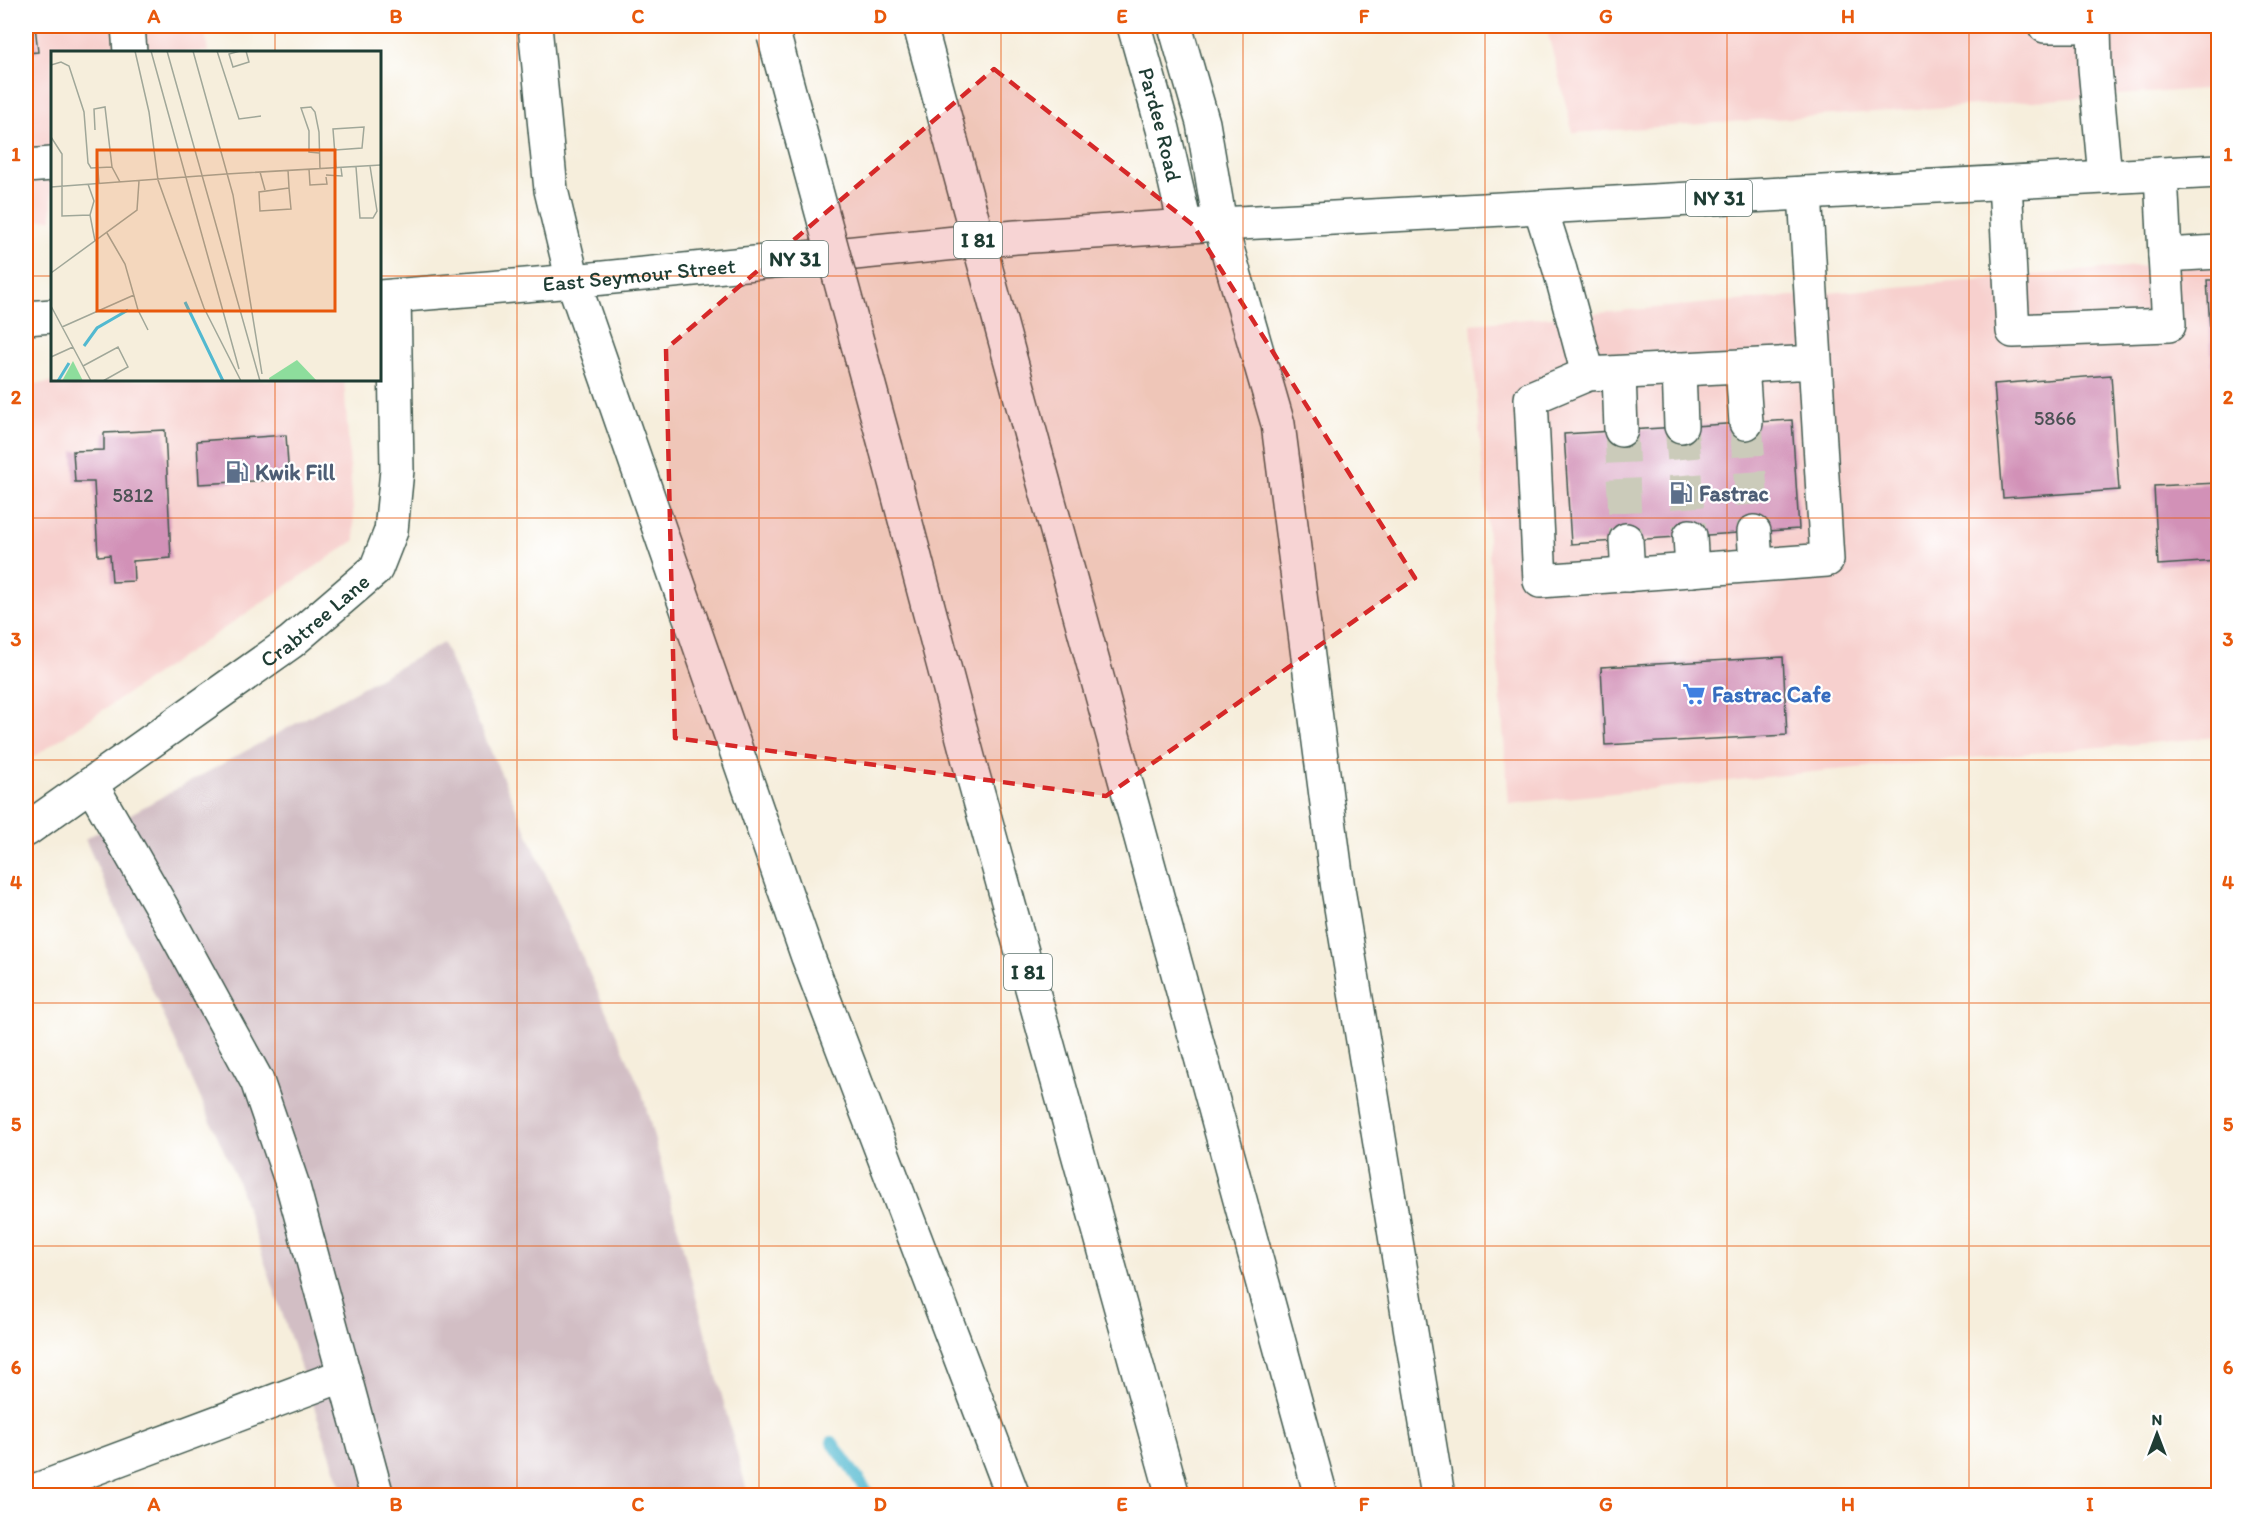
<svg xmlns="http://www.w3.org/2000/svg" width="2244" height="1521" font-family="Itim,sans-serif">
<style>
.built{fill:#f7d0ce}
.industrial{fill:#d2bec4}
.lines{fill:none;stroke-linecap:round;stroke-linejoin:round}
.stream{stroke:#52b9d0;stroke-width:12}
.building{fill:#d291b7}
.minor-tunnel{stroke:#cbcbba;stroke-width:33;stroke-dasharray:33 16;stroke-linecap:butt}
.minor-casing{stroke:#3f584d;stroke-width:36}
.major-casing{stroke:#3f584d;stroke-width:36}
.highway-casing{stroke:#3f584d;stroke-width:36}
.minor{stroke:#fff;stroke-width:33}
.major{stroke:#fff;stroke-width:33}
.highway{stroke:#fff;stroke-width:33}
.highway-bridge-casing{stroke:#3f584d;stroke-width:36;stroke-linecap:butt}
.highway-bridge{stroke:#fff;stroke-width:33}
.marked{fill:#d62828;fill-opacity:0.2;stroke:#d62828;stroke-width:4.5;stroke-dasharray:12 8;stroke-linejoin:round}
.grid{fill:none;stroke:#e8590c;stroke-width:1.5;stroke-opacity:0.55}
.labels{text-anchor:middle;stroke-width:4.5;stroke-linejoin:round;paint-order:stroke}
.number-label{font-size:20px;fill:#4c5255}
.shield{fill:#fff;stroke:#627771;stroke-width:1.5}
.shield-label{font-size:21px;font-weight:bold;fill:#1f3d34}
.street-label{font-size:22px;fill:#1f3d34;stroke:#fff}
.service-label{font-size:22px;font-weight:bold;fill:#4e5e75;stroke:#fff;text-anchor:start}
.shop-label{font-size:22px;font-weight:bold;fill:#366cbe;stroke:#fff;text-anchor:start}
.inset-river{fill:none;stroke:#52b9d0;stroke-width:3}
.inset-road{fill:none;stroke:#a0a799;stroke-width:1.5}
.view{fill:#e8590c;fill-opacity:0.15;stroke:#e8590c;stroke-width:3}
.inset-edge{fill:none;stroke:#1f3d34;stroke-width:3}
.neatline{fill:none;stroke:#e8590c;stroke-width:2}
.grid-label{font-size:20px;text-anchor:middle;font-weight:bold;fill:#e8590c}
</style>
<rect width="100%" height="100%" fill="#fff"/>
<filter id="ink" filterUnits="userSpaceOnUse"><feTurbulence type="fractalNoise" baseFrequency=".0167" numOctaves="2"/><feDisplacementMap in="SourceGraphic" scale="12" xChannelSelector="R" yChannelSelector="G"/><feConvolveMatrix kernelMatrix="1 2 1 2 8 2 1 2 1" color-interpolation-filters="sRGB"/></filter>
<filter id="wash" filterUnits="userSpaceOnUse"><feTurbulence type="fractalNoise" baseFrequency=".008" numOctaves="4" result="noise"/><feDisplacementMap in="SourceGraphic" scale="24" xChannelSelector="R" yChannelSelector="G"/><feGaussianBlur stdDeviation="1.35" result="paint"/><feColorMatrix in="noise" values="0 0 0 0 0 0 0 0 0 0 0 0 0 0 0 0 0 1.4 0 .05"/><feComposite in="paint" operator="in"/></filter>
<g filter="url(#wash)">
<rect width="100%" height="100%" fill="#f6eedc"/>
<!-- built -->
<path class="built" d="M26,26h178l4,26h-156v167l-26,2z
M1546,26h672v62l-645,45z
M2218,259v478l-396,34 -313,33 -38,-480z
M99,380h245l11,160 -329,222v-378z"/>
<!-- industrial -->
<path class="industrial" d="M443,643l199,449 106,403h-404l-108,-317 -151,-339z"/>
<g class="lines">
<!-- stream -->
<path class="stream" d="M832,1442l38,54"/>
</g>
<g id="blocks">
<!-- building -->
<path class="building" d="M26,26h9l3,26 -12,1z
M2207,280h11v113h-4z
M2111,375l8,115 -116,8 -9,-114z
M1792,420l7,109 -228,15 -7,-110z
M165,430l6,128 -38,3 1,20 -22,1 -2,-27 -12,1 -4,-74h-19l-2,-31 31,-1v-17z
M286,435l3,44 -90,5 -2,-43z
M2218,483v78l-60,4 -4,-79z
M1783,657l4,78 -182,10 -4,-78z"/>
</g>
</g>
<g filter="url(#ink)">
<use href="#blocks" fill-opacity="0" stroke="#3f584d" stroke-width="1.5"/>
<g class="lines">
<!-- minor-tunnel -->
<path class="minor-tunnel" d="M1746,423l8,109
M1681,426l9,110
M1621,430l5,110"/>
<!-- minor casing -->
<g class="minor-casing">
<g id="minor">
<path d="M128,26l2,26"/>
<path id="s1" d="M1134,26l29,103 22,96"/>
<path d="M2045,26h30"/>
<path d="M2094,26l1,42 10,109"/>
<path d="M26,166l26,-2"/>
<path d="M2161,174l4,81 53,-3"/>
<path d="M2005,183l8,148 156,-6 -4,-70"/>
<path d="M1805,193l22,367 -287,21 -9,-183 57,-24 227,-12"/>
<path d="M1540,207l20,63 28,104"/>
<path d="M1742,366l4,57"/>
<path d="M1679,369l2,57"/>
<path d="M1619,373l2,57"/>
<path d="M1754,532l2,33"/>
<path d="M1690,536l2,34"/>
<path d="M1626,540l2,35"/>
<path d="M91,784l74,129 92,168 35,102 85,313"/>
<path id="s2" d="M26,830l265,-188 85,-73 15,-38 6,-61 -3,-174"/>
<path d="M26,1494l318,-119"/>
</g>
</g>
<!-- major casing -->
<g class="major-casing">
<path id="major" d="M1220,224l998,-53"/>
</g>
<!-- highway casing -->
<g class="highway-casing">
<g id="highway">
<path d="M535,26l16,164 22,91 235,676 205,539"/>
<path d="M1175,26l28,97 17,101 58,200 60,465 100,607"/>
<path id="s3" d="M380,297l193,-16 443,-44 204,-13"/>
<path d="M26,318l26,-2"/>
<path d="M886,448l83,313 204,735"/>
<path d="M1036,454l285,1042"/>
</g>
</g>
<!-- minor -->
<use href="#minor" class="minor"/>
<!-- major -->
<use href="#major" class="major"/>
<!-- highway -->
<use href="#highway" class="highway"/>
<!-- highway-bridge casing -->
<g class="highway-bridge-casing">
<path id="highway-bridge" d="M920,26l116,428
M774,36l112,412"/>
</g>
<!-- highway-bridge -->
<use href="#highway-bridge" class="highway-bridge"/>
</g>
</g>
<!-- marked area -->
<path class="marked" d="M994,69l199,156 222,353 -309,218 -431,-58 -9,-389z"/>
<!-- grid -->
<path class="grid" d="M275,26v26M517,26v1470M759,26v1470M1001,26v1470M1243,26v1470M1485,26v1470M1727,26v1470M1969,26v1470M26,276h26M380,276h1838M275,380v1116M26,518h2192M26,760h2192M26,1003h2192M26,1246h2192"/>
<!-- icons -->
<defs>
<g id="fuel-bare" transform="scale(1.8)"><path d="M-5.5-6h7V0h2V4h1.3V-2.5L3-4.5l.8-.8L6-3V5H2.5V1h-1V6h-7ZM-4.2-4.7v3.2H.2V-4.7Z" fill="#5c6f8a" stroke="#fff" stroke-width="2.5" paint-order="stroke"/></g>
<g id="supermarket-bare" transform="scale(1.8)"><path d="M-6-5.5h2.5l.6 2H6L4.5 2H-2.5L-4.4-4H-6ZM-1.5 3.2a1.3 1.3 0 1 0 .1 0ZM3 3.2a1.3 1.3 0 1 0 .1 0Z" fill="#3f7fe0" stroke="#fff" stroke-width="2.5" paint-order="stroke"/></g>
</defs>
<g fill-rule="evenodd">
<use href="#fuel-bare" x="237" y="472"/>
<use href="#fuel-bare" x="1681" y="493"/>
<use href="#supermarket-bare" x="1694" y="694"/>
</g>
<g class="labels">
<!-- number labels -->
<g class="number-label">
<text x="2055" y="425">5866</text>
<text x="133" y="502">5812</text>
</g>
<!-- shield labels -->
<g class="shield">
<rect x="1686" y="180" width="66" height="36" rx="4.5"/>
<rect x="954" y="222" width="48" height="36" rx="4.5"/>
<rect x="762" y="241" width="66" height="36" rx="4.5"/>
<rect x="1004" y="954" width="48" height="36" rx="4.5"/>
</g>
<g class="shield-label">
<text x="1719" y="205">NY 31</text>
<text x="978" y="247">I 81</text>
<text x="795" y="266">NY 31</text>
<text x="1028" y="979">I 81</text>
</g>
<!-- street labels -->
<g class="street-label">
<text dy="8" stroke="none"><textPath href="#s1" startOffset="102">Pardee Road</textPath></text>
<text dy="8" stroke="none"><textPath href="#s3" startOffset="260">East Seymour Street</textPath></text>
<text dy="8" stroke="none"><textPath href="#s2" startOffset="357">Crabtree Lane</textPath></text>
</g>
<!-- service labels -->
<g class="service-label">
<text x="255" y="480">Kwik Fill</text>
<text x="1699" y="501">Fastrac</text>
</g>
<!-- shop labels -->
<g class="shop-label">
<text x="1712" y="702">Fastrac Cafe</text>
</g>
</g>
<!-- overview -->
<g transform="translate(51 51)">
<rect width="330" height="330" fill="#f6eedc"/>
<path d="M246,309l20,21h-47l-1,-3zM22,310l10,20h-21z" fill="#8ddd9c"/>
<path class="inset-river" d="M134,251l38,79M33,295l13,-18 31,-18M7,330l11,-18"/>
<path class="inset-road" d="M84,0l14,61 9,68 46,128 37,73M100,0l88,318M116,0l93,330M142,0l40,144 29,179M166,0l22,68 22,-3M189,0l-11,3 4,13 16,-5 -3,-11M0,14l10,-3 8,4 15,46 4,51 3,5 21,-1M44,79l-1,-21 11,-2 7,60 8,15M0,86l11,17v62l28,-1M284,99l27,-2 2,-21 -31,2 3,39M268,102l-10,-1v-21l-8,-23 10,-1 4,5 4,20 1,37M46,105l2,28M305,116l4,51h13l4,-7 -7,-45M258,118l1,16 17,-1 -1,-7M237,119l1,18 2,21 -31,2 -1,-19 30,-4M209,121l5,18M175,123l155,-9M275,124l16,1 -1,-8M37,133l6,17 -4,14 5,26M0,136l175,-13M56,182l18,31 13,46 10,20M0,222l86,-63 2,-29M0,255l40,75M11,276l72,-32M0,306l22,-10M32,315l35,-19 10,20 -25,14"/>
<path class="view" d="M46,99h238v161h-238z"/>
<rect width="330" height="330" class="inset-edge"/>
</g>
<!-- margin -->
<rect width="2244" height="1521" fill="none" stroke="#fff" stroke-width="66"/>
<!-- north arrow -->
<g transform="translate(2157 1434)" stroke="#ffffff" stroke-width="4.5" paint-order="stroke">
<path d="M0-4.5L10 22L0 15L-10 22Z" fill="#1f3d34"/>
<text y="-9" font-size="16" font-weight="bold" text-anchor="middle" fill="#1f3d34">N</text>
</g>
<rect x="33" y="33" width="2178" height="1455" class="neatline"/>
<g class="grid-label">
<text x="154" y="23">A</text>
<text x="396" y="23">B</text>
<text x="638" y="23">C</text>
<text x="880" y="23">D</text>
<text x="1122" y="23">E</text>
<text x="1364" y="23">F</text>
<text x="1606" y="23">G</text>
<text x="1848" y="23">H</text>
<text x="2090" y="23">I</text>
<text x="16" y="161">1</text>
<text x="2228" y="161">1</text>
<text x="16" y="404">2</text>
<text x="2228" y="404">2</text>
<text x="16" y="646">3</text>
<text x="2228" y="646">3</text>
<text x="16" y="889">4</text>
<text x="2228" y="889">4</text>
<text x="16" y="1131">5</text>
<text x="2228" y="1131">5</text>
<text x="16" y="1374">6</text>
<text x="2228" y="1374">6</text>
<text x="154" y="1511">A</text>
<text x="396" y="1511">B</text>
<text x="638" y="1511">C</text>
<text x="880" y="1511">D</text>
<text x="1122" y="1511">E</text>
<text x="1364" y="1511">F</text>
<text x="1606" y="1511">G</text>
<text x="1848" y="1511">H</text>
<text x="2090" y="1511">I</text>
</g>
</svg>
